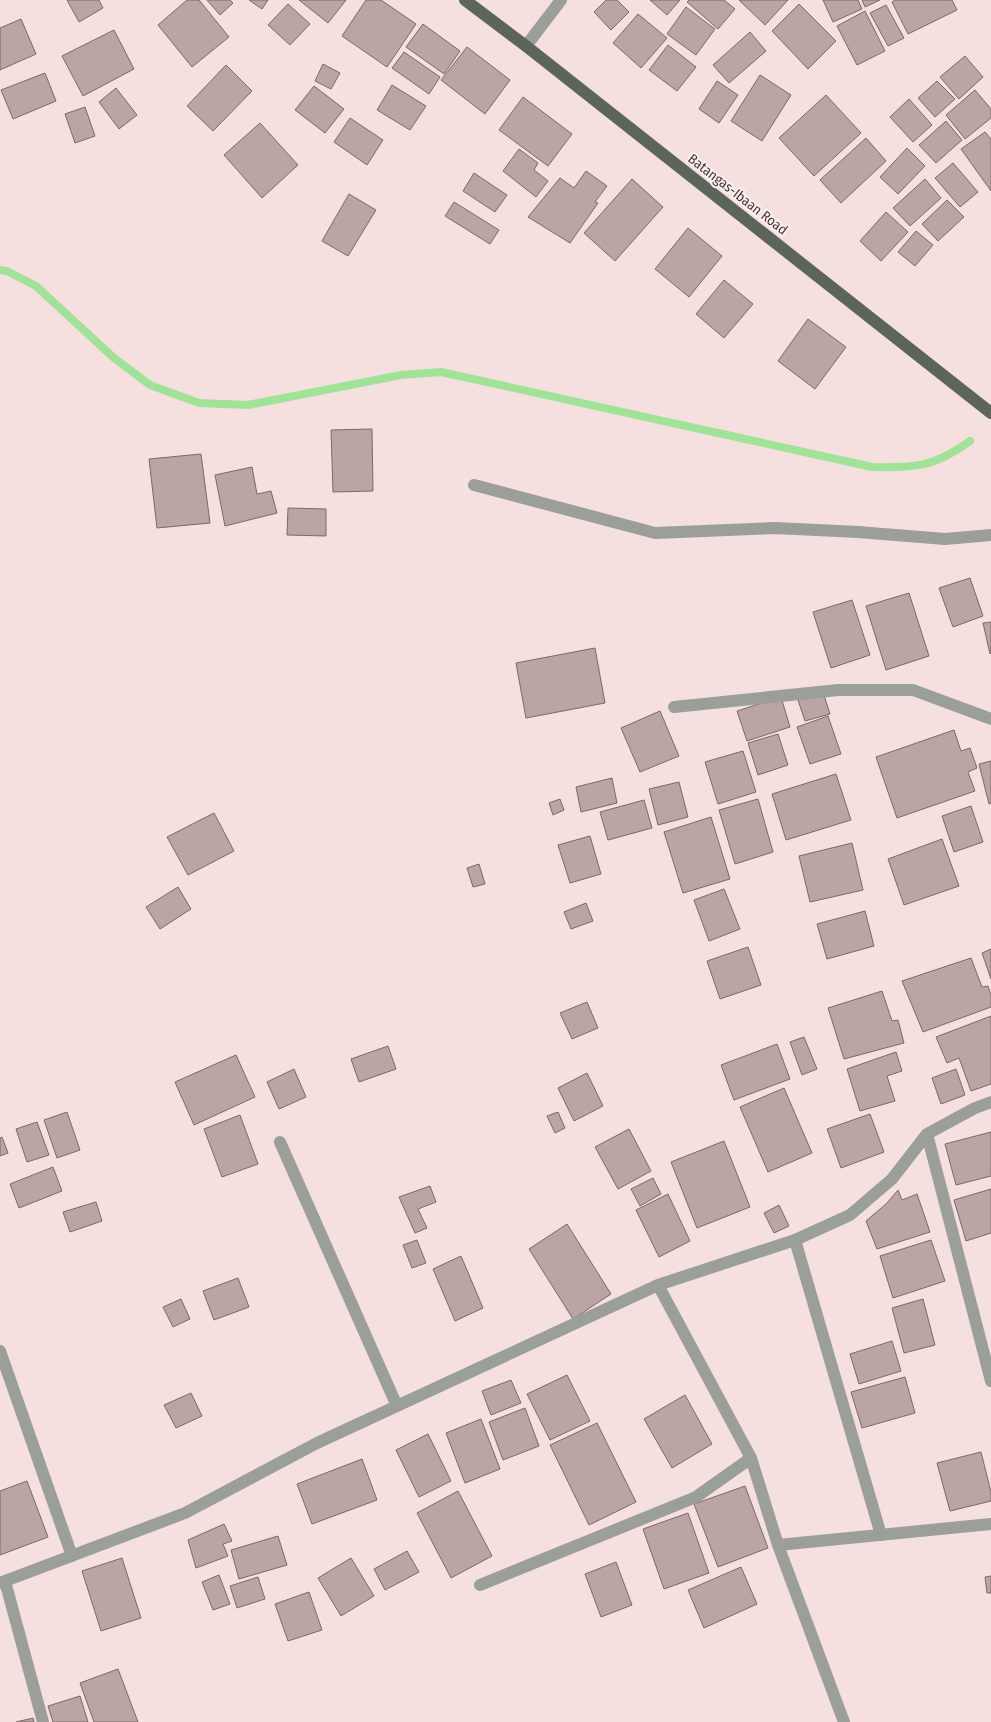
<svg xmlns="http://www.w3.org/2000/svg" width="991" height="1722" font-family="'Fira Sans Condensed',sans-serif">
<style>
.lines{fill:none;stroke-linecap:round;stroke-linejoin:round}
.stream{stroke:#a0e298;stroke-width:8}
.building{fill:#baa4a4;stroke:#7b6867}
.street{stroke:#9a9f99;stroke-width:12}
.primary{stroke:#5b655a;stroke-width:12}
.labels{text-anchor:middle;stroke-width:4;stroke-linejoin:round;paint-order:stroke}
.street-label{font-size:14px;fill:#413838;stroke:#fdefef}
</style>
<rect width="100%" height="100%" fill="#f6dfdf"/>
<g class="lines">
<!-- stream -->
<path class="stream" d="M0,270l7,1 29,15 78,72 36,27 49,18 49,2 153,-30 40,-3 431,95c44,1 62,0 98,-26"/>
</g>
<!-- building -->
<path class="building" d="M67,0h32l4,8 -24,14z
M187,0h12l30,37 -37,30 -34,-42z
M207,0h23l3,3 -13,12z
M249,0h19l-6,9z
M299,0h47l-18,23z
M366,0h15l35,24 -29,43 -45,-31z
M606,0h11l12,12 -18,18 -17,-18z
M650,0h30l-13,15z
M689,0h35l11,9 -17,20 -31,-27z
M739,0h49l-23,25z
M823,0h35l4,9 -29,13z
M862,0h18l-15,7z
M895,0h57l5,10 -49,24 -16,-32z
M288,4l22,20 -20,21 -22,-20z
M799,4l37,37 -28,28 -36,-38z
M886,5l18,33 -16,8 -18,-33z
M686,7l29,22 -19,26 -29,-21z
M865,11l20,40 -28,14 -20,-39z
M638,14l29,24 -26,30 -28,-25z
M21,19l15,35 -36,16v-42z
M423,24l37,27 -16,23 -38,-27z
M114,30l20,39 -51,27 -21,-40z
M750,32l16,19 -37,32 -16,-18z
M668,45l28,22 -19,24 -28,-21z
M467,47l43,33 -25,34 -44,-34z
M404,52l36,25 -11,17 -37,-26z
M965,56l18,21 -24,22 -19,-22z
M323,64l17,9 -9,16 -16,-8z
M226,65l26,26 -39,40 -26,-25z
M45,73l11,28 -43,18 -12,-29z
M760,75l31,20 -29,46 -31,-20z
M717,81l21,14 -19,28 -20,-14z
M937,81l18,18 -20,18 -17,-19z
M392,85l34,21 -16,24 -33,-20z
M314,86l30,23 -19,24 -30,-23z
M116,88l21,27 -18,14 -20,-27z
M975,90l16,19v9l-26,21 -19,-24z
M826,95l35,38 -47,43 -35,-38z
M523,97l49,37 -24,32 -49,-36z
M909,99l23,26 -19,17 -23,-25z
M85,107l10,29 -20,7 -10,-29z
M350,118l33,22 -16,25 -33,-23z
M946,121l16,19 -26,23 -17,-18z
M260,123l38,42 -36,33 -38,-43z
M985,132l6,7v52l-30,-42z
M866,138l20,23 -45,42 -21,-23z
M907,148l18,18 -27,28 -18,-17z
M519,149l19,14 -4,7 14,11 -12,16 -33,-26z
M953,163l25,29 -18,15 -25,-29z
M586,171l21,15 -12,16 3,1 -28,40 -42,-26 32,-39 14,10z
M474,173l33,22 -12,17 -32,-21z
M632,179l31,28 -48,54 -31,-28z
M925,179l16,19 -31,28 -17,-18z
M349,194l27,16 -28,46 -26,-15z
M947,200l17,17 -26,24 -16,-17z
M454,202l45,28 -9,14 -45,-28z
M886,212l22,20 -27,29 -21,-20z
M688,228l34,28 -33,41 -34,-28z
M916,231l17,14 -18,21 -17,-14z
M724,280l29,24 -29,34 -28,-24z
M808,319l38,28 -31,42 -37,-28z
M372,429l1,62 -40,1 -2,-62z
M201,454l9,69 -53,5 -8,-69z
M252,467l5,27 14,-3 6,22 -52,13 -10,-51z
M288,508l38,1v27l-39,-1z
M970,578l13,38 -30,11 -14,-39z
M909,593l20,63 -43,14 -20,-64z
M852,600l18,55 -39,13 -18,-56z
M991,622v31l-1,1 -7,-31z
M595,648l10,55 -79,15 -10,-55z
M823,692l7,22 -25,7 -7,-21z
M781,697l9,30 -43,14 -10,-30z
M660,711l19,45 -39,16 -19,-44z
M828,716l13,38 -31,10 -13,-37z
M954,730l7,21 9,-3 7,20 -9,4 7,19 -78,27 -21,-61z
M778,734l10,31 -30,10 -10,-32z
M743,751l13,41 -38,12 -13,-42z
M991,761v42l-2,1 -10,-40z
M836,774l15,46 -65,20 -14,-46z
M612,778l5,25 -36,9 -5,-25z
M679,782l9,35 -30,8 -9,-36z
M560,799l4,11 -11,5 -4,-12z
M758,799l15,53 -38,12 -16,-54z
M644,800l8,28 -44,12 -8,-28z
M971,806l12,36 -29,10 -12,-36z
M214,813l20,38 -46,24 -21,-38z
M711,817l19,62 -47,14 -19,-61z
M590,836l11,38 -31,9 -12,-38z
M942,839l17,47 -55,19 -16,-46z
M852,843l11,47 -53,12 -11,-46z
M479,864l6,20 -12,3 -6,-19z
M178,887l13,22 -31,20 -14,-22z
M724,889l16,40 -31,12 -15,-41z
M586,903l7,18 -22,8 -7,-17z
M865,911l9,35 -47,13 -10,-35z
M748,947l13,38 -41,14 -13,-38z
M991,949v30l-9,-26z
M971,958l11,29 6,-1 3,9v12l-68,25 -21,-51z
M882,991l10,30 6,-1 6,23 -60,16 -16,-51z
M587,1002l11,26 -26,11 -12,-26z
M991,1016v68l-20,7 -12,-33 -12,5 -11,-26z
M804,1037l13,32 -15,6 -12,-33z
M777,1044l13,35 -56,21 -13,-35z
M388,1046l8,23 -37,13 -8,-23z
M896,1052l6,19 -15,5 8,25 -35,10 -13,-42z
M236,1055l19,42 -61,28 -19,-43z
M294,1069l12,28 -27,12 -12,-27z
M956,1069l9,26 -24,9 -9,-26z
M587,1073l16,33 -29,15 -16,-33z
M784,1088l28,65 -44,19 -28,-65z
M67,1112l13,38 -23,8 -13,-38z
M558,1112l7,16 -10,5 -8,-17z
M870,1114l14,38 -43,16 -14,-39z
M240,1115l18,49 -36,13 -18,-48z
M37,1122l12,33 -22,7 -11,-33z
M629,1129l22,42 -33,18 -23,-42z
M991,1132v44l-35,9 -11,-41z
M2,1137l6,16 -8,3v-18z
M724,1141l26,66 -53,21 -26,-66z
M53,1167l9,24 -43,17 -9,-24z
M653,1178l8,16 -21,12 -9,-17z
M430,1186l6,16 -18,7 9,19 -12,5 -16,-36z
M991,1189v44l-25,8 -12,-41z
M898,1190l4,10 15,-6 13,38 -53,17 -11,-28 21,-18z
M668,1194l22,47 -31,16 -23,-47z
M96,1202l6,19 -32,11 -7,-20z
M779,1205l10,21 -15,7 -10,-20z
M567,1224l44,70 -38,25 -44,-70z
M417,1240l9,23 -14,5 -9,-23z
M931,1240l14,41 -52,17 -13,-42z
M461,1256l22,52 -28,13 -22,-52z
M238,1278l11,29 -35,13 -11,-29z
M181,1299l9,20 -17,8 -10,-20z
M923,1299l12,46 -31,8 -12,-45z
M892,1341l9,30 -42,13 -9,-30z
M567,1375l23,46 -40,19 -23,-46z
M905,1377l10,36 -53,15 -11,-36z
M511,1380l10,23 -30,12 -9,-24z
M191,1393l11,23 -26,12 -12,-23z
M685,1395l27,49 -40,24 -28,-49z
M525,1408l14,38 -36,14 -14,-38z
M481,1419l19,50 -35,14 -19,-50z
M597,1423l39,79 -47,23 -39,-80z
M428,1434l23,47 -32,16 -23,-47z
M981,1452l10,40v9l-41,10 -13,-48z
M362,1459l15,41 -65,24 -15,-40z
M27,1481l21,56 -48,18v-64z
M745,1486l23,62 -50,19 -24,-63z
M458,1491l34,65 -41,22 -34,-65z
M688,1513l21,60 -45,16 -21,-60z
M224,1524l8,17 -9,3 5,12 -32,12 -8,-28z
M278,1536l9,29 -48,14 -8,-29z
M407,1551l12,21 -34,18 -11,-21z
M122,1558l19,60 -40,13 -19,-60z
M351,1558l23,38 -33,20 -23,-38z
M616,1562l16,43 -31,12 -16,-43z
M741,1567l16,37 -53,24 -16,-38z
M219,1575l11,29 -17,6 -11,-28z
M991,1576v17h-4l-2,-16z
M258,1577l7,22 -28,9 -7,-22z
M309,1592l13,38 -34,11 -13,-37z
M118,1669l20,53h-44l-14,-39z
M80,1696l8,26h-35l-5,-16z
M33,1718l1,4h-18z"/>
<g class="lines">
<!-- street -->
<path class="street" d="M526,46l35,-46
M474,485l181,48 120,-5 83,4 87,7 46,-4
M674,707l164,-17h75l78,29
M927,1134l64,247
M280,1142l117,264
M795,1240l86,295
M658,1285l93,173 27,87 66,177
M0,1351l72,205
M778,1545l213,-21
M5,1581l38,141
M0,1583l185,-70 132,-70 341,-158 137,-45 55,-25 42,-36 35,-45 48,-26 16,-6
M480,1585l216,-88 55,-39"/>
<!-- primary -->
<path class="primary" d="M465,0l61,46 465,367"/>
</g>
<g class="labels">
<!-- street labels -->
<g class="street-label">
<text transform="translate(738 194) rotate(38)" y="5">Batangas-Ibaan Road</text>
</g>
</g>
</svg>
